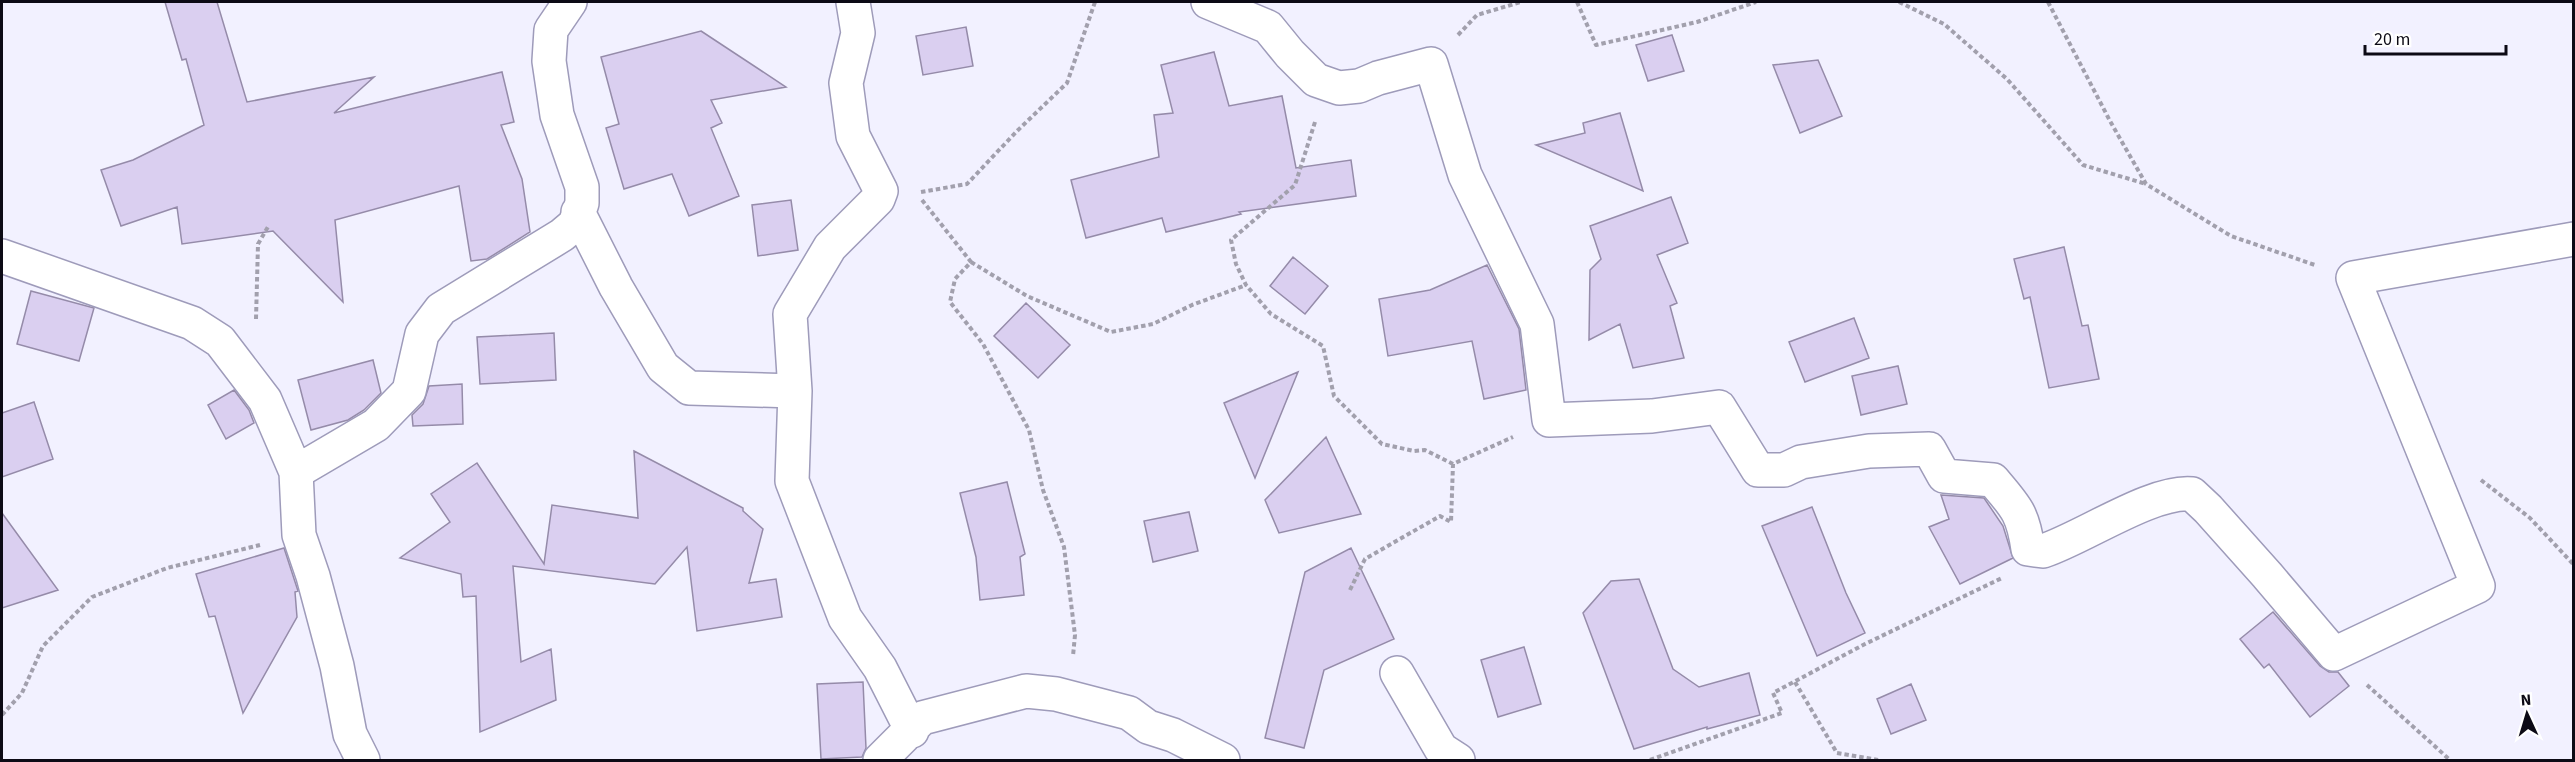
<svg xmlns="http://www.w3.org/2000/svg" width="2575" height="762" font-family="'Source Sans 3',sans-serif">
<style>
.building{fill:#dacff0;stroke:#958ba9;stroke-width:1.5}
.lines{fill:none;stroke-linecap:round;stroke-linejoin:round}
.minor-casing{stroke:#9e9bba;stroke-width:36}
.path{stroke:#a2a0ad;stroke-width:4;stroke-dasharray:4.5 3;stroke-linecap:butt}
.minor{stroke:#fff;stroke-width:33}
</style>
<rect width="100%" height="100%" fill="#f2f1ff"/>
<!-- building -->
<path class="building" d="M165,2h52l30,100 127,-25 -40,36 168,-41 12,50 -13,3 21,54 8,53 -43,27 -16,2 -12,-75 -124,34 8,82 -70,-71 -91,13 -5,-37 -56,19 -20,-56 32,-10 71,-35 -18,-66 -4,1z
M966,27l7,39 -50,9 -7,-39z
M701,31l85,56 -75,13 11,23 -11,5 28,68 -50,20 -17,-42 -48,15 -18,-61 13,-4 -18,-67z
M1672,35l12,36 -36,10 -12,-36z
M1214,52l15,54 53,-10 14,72 55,-8 5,36 -117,16 2,2 -75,18 -4,-14 -76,20 -15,-58 88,-23 -5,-42 19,-2 -12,-48z
M1818,60l24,56 -42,17 -27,-68z
M1620,113l23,78 -107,-46 49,-12 -2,-10z
M1671,197l17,46 -31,12 20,48 -7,3 14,52 -51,10 -13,-44 -31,16 1,-70 11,-11 -11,-33z
M791,200l7,50 -40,6 -6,-51z
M2064,247l18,79 6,-1 11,54 -50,9 -19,-91 -6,2 -10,-40z
M1293,257l35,29 -23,28 -35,-28z
M1487,265l32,64 7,61 -42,9 -12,-58 -84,15 -9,-57 51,-9z
M31,291l63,17 -15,53 -62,-17z
M1026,303l44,42 -32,33 -44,-42z
M1854,318l15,40 -64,24 -16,-40z
M554,333l2,47 -76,4 -3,-47z
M373,360l8,33 -17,17 -16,10 -37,10 -13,-50z
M1898,366l9,38 -46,11 -9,-39z
M1298,372l-43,106 -31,-75z
M462,384l1,40 -50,2 -1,-11 11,-11 6,-18z
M234,390l15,20 5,13 -28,16 -18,-34z
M34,402l19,57 -51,18v-64z
M1326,437l35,77 -82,19 -14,-33z
M634,451l109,57v3l20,18 -14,54 27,-4 6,38 -85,14 -10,-84 -32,37 -142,-18 8,96 30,-13 5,51 -76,32 -4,-136 -13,1 -2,-23 -61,-16 50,-36 -19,-28 46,-31 67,101 8,-59 86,13z
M1007,482l18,72 -5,3 4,38 -44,5 -4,-43 -16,-64z
M1941,495l43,3 19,28 10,32 -53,26 -31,-57 20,-8z
M1812,507l34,86 19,40 -48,23 -55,-130z
M1189,512l9,39 -45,11 -9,-41z
M2,513l56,77 -56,18z
M284,548l14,43 -3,1 2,25 -54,96 -28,-97 -6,1 -13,-43z
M1351,548l43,91 -70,31 -20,78 -39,-10 40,-166z
M1639,579l34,90 26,18 50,-14 11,42 -53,14v-2l-73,22 -51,-136 28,-32z
M2273,612l47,54 9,6h9l11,14 -39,31 -41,-53 -5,4 -24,-29z
M1524,647l17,57 -43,13 -17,-57z
M863,682l3,66 -4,9 -41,2 -4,-75z
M1911,684l15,36 -35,14 -14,-35z"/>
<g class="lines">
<!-- minor casing -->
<g class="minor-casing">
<path id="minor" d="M853,2l5,31 -12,50 7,53 28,55 -3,8 -48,48 -40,67 5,77 -3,90 53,137 35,50 32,63
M1208,2l60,25 22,27 26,26 23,8 20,-2 19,-8 53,-14 34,111 72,149 12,96 103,-4 67,-9 39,63h26l17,-8 68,-11 60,-2 15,27 49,4c23,27 30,33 35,69l15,2c40,-13 109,-61 149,-57l16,15 59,66 67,79 144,-68 -125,-308 221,-39
M578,212l38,75 47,80 26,21 106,3
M2,256l190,67 28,18 45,59 31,72 3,63 14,41 24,90 13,68 13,26
M296,472l80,-47 33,-34 13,-57 19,-25 121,-74 13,-11 7,-21v-16l-25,-72 -8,-54 2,-31 19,-28
M1397,673l44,76 17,11
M880,760l42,-42 104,-27 30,3 73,19 19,14 25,8 50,25"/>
</g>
<!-- path -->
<path class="path" d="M1577,2l19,43 101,-23 59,-20
M1899,2l45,22 63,55 76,86 63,19
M2048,2l62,119 36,63 85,52 84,29
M1458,35l19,-20 44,-13
M1315,122l-20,63 -64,55 5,24 10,21 25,29 52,32 11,50 48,48 32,7 11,-1 28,14
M921,192l46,-8 50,-53 50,-48 28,-81
M922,200l49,62 -16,17 -5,23 33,42 46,86 14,60 21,57 11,88 -2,21
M971,262l56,34 84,36 42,-8 39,-19 54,-20
M256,319l2,-75 11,-19
M2481,480l49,38 44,47
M1350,590l15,-31 75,-43 11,6 2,-58 60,-27
M1795,682l42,71 41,7
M2367,685l83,75
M2,715l20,-22 21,-47 49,-49 75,-29 93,-23
M1650,760l132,-47 -9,-20 92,-49 137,-66"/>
<!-- minor -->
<use href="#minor" class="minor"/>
</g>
<!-- border -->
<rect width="2575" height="762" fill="none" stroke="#0c0a15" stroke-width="6"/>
<!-- north arrow -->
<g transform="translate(2527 714) rotate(356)" stroke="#ffffff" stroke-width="4.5" paint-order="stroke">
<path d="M0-4.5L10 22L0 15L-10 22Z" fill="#0c0a15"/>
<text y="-9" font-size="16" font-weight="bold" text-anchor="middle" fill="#0c0a15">N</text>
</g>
<!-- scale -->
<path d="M2365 45v9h141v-9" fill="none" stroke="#0c0a15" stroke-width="3"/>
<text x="2374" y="45" font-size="18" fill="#0c0a15" stroke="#ffffff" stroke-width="4.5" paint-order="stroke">20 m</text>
</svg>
